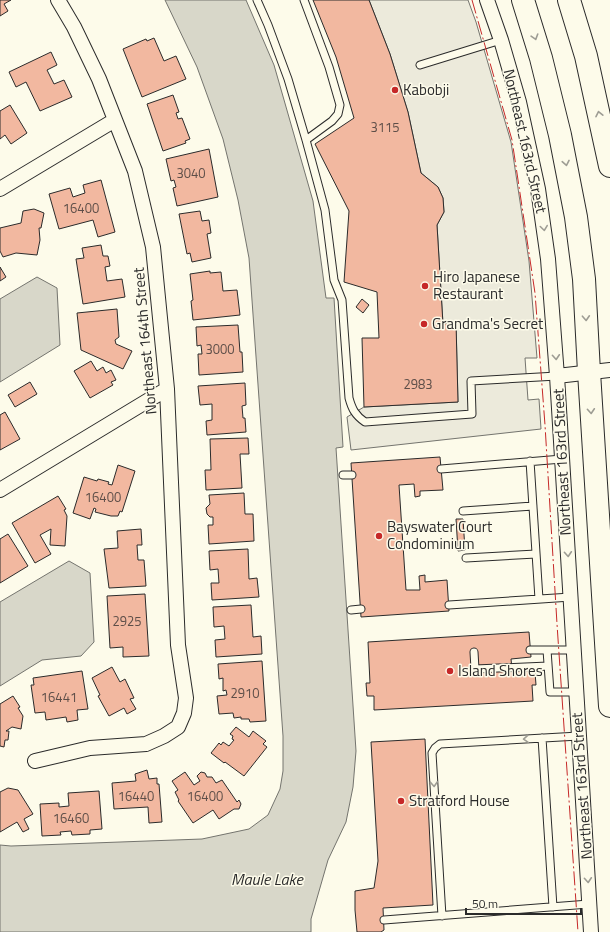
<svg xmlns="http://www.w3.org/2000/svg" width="610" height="932" font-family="'Titillium Web',sans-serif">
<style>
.parking{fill:#eceadb;stroke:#74746e}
.water{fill:#d8d7c9;stroke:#74746e}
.building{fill:#f2b8a0;stroke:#2b2b2b}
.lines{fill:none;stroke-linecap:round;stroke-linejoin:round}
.lane-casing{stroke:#2b2b2b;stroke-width:9}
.street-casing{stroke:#2b2b2b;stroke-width:16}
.primary-casing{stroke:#2b2b2b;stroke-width:24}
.lane{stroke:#fdfbea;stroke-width:7}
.street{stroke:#fdfbea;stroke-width:14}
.primary{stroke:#fdfbea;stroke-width:22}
.power{stroke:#c62828;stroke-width:1;stroke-dasharray:14 3 2 3;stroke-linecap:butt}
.oneway{stroke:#9e9d94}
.poi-dot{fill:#c62828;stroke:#fdfbea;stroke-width:1.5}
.labels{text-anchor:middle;stroke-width:3;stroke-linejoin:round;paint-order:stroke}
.number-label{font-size:13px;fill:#5d4e48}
.poi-label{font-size:15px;fill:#2b2b2b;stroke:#fdfbea;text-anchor:start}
.street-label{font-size:15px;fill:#2b2b2b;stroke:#fdfbea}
.water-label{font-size:16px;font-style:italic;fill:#2b2b2b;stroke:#fdfbea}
</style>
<rect width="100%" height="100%" fill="#fdfbea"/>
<!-- parking -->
<path class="parking" d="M369,0h99l8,22 35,120 18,119 8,97h-12l3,42 11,-1 2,30 -190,21 -4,-33 17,-10 94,-5 -2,-79 -13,1 -6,-99 7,-13 -1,-14 -5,-11 -17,-14 -13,-61 -18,-58z"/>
<!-- water -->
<path class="water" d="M165,0h81l28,65 39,136 13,97h8l9,149 -7,1 20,303 -3,36 -7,35 -18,38 -17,59v13h-311v-87l11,1 191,-7 47,-10 19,-14 12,-26 3,-18v-35l-34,-478 -11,-58 -15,-61 -26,-72z
M37,277l20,11 3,57 -60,37v-83z
M69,561l21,12 4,69 -13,14 -39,4 -42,26v-84z"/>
<!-- building -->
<path class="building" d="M0,0h11l-7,4 4,7 -8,5z
M313,0h56l21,54 18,58 13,61 17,14 5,11 1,14 -7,13 6,99 13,-2 2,80 -94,5 -2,-69h17l-2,-46 -33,-10 5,-71 -34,-67 39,-26 -18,-61z
M154,38l10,23 12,-5 10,23 -44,18 -19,-48 23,-10 1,2z
M51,52l6,13 -10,5 7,14 10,-4 8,17 -32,14 -14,-29 -10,5 -7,-15z
M173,95l6,17 -3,1 2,6 4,-1 8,21 -5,2 1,2 -23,8 -16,-47z
M10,105l17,28 -16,11 -6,-9 -5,4v-28z
M209,149l9,48 -41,9 -4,-18 3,-1 -2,-7 -3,1 -5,-22z
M101,180l14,52 -17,5 -5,-17 -34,9 -10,-35 21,-6 3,9 12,-4 -2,-8z
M34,209l10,4 -3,15h-2l1,12 -3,15 -21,-2 -13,4 -3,-6v-23l21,-5 2,-12z
M200,211l2,10 7,-1 2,13 -4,1 4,24 -19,4 -2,-9 -3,1 -8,-40z
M101,245l2,11h5l2,10 -5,1 2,14 15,-2 3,18 -42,7 -7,-45 8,-1 -2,-10z
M0,267l6,10 -6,4z
M210,271v2l11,-1 2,19 14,-1 3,25 -47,5 -2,-19 2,-1 -3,-26z
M362,299l7,6 -6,8 -7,-6z
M117,309l2,28 -4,3 1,4 16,7 -9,18 -42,-19 -4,-37z
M238,325l2,27h2l1,20 -44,3 -1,-21h4l-1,-9 -4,1 -1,-19z
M91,361l6,10 6,-4 3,6 5,-3 5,10 -5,2 2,3 -23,13 -16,-27z
M30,382l7,12 -22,13 -7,-12z
M245,383l1,22 -4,1 1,12h2l1,14 -39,3 -1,-14 6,-1v-16l-12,1 -2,-19z
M5,412l15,27 -20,11v-35z
M248,438l1,16h-9l2,34 -36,2 -1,-20h6l-1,-31z
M440,457l3,33 -23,1v5l-5,1 -1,-13 -15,1 7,105h14l-1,-14 6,-1v7l22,-2 2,31 -88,6 -10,-154z
M118,465l17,6 -13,41 -2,-1 -2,5h-7l-16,-4 1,-3 -2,-1 -4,11 -17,-6 11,-36 13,4 1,-2 11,3 -1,2 4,1z
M244,493l1,21h8l1,27 -45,3 -1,-19h5v-8h-3l-3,-3 -1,-6 4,-4 -1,-9z
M58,496l8,13 -2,1 3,6 -2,30 -15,-1 1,-16 -11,6 11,19 -16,9 -23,-40z
M456,519h7l2,31 -7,1z
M141,529l1,16h-5l1,15h6l2,26 -37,2 -5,-39 14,-1 -1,-17z
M8,534l20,32 -28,17v-44z
M248,549l1,30 8,-1 2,19 -47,3 -1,-17h8l-1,-14 -8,1 -1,-19z
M145,594l4,62 -26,1v-10l-13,1 -3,-52z
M251,605l2,32 8,-1 1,18 -46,3 -1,-17 10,-1 -1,-13 -10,1 -1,-20z
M529,632l2,25 -20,2 1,10 18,-1v5l5,-1 1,13h-4l1,16 -159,9v-14h-7l-1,-13h4l-2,-41z
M262,661l4,60 -16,1 -1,-3h-8v-2l-7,1 -1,-5 -14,1 -2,-18 10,-1 -1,-5 -3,1v-13l-4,1 -1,-15z
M112,667l8,15 5,-3 9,19 -4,1 6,10 -9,5 -3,-6 -15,8 -11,-20 2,-1 -8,-17z
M82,671l6,38 -11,1 1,10 -11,2 -1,-5 -20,3 -1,-8 -10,1 -4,-28h3l-1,-7z
M13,696l7,11 -2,1 5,8 -2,13 -9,-2 -6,4h3l-1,9h-3l-1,7 -4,-1v-42z
M236,727l13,10 4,-6 13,10 -3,3 4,3 -23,29 -19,-14 -1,1 -13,-10 8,-10 2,2 2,-3 6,4 5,-6 -2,-1 1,-3 -3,-2z
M425,739l8,166 -50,3 1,22 -3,2h-24l-2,-22v-19l19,-3 4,-27 -7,-119z
M147,770l2,9 8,-1v6h2l3,38 -13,1 -1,-16 -34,2 -2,-26 24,-2 -1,-7z
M185,772l9,13 6,-4 -3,-5 4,-4 4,1 2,4h5l4,6 6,-3 15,22 2,-2 2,4 -2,5h-5l-15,10 -6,-9 -20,13 -15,-22 1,-1 -4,-8 3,-2 -6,-9z
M8,788l10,2 15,24 -9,5 5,10 -6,3 -6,-10 -17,10v-40z
M99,791l3,38 -12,1v4l-18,1 -1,-4 -11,1 1,3 -19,1 -2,-32 19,-1v4l10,-1 -1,-13z"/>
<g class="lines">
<!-- lane casing -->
<g class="lane-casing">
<path id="lane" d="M257,0l11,25 20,54 18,61 19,70 9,70 8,20 7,98c3,11 6,17 16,24l107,-8 -1,-33 86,-5
M304,0l25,67 11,38 -2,9 -6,7 -26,19
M420,65l81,-25
M530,461l9,138
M441,469l121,-10
M343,475h9
M463,511l70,-5
M466,558l70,-4
M449,605l122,-8
M351,610l10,-1
M530,650h17
M574,650h-27l3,42h26
M474,652l1,17 73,-3
M542,738l11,169
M442,916l-10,-163 3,-5 5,-4 139,-8
M384,920l205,-16"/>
</g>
<!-- street casing -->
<g class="street-casing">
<path id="street" d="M487,0l14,40 18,62 19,87 10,70 9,117 34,556
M0,189l115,-69
M557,376l53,-6
M0,490l167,-101
M35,761l55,-13 56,-4 18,-8 14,-9 6,-14 2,-15 -8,-53 -11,-256 -14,-142 -18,-76 -36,-92 -25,-52 -16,-27"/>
</g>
<!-- primary casing -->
<g class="primary-casing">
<path id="primary" d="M523,0l18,58 19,77 16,82 8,62 5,93 21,334
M569,0l17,56 24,110"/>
</g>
<!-- lane -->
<use href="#lane" class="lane"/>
<!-- street -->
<use href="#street" class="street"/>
<!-- primary -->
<use href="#primary" class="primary"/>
<!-- power -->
<path class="power" d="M472,0l40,140 23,153 10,132 12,199 21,308"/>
</g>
<!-- one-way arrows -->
<defs><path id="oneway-chevron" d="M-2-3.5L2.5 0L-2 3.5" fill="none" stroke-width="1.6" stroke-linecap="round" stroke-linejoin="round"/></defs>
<g class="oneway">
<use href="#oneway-chevron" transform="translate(535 37) rotate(73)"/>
<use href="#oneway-chevron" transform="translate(599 114) rotate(-102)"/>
<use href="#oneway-chevron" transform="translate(566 163) rotate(79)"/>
<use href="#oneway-chevron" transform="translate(544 228) rotate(82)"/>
<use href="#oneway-chevron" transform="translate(586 318) rotate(87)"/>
<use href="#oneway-chevron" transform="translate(556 357) rotate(86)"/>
<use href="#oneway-chevron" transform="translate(591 411) rotate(86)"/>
<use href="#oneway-chevron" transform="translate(568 554) rotate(86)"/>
<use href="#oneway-chevron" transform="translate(526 739) rotate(176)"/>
<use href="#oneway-chevron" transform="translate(434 784) rotate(87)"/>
<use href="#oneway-chevron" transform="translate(588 880) rotate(86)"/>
</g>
<!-- markers -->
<g class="poi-dot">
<circle cx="395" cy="90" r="4"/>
<circle cx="425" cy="286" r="4"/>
<circle cx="424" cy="324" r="4"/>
<circle cx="379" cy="536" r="4"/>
<circle cx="450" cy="671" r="4"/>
<circle cx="401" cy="801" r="4"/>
</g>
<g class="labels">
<!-- number labels -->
<g class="number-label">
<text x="385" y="132">3115</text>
<text x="191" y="178">3040</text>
<text x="81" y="213">16400</text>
<text x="220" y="354">3000</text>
<text x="418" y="389">2983</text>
<text x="103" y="502">16400</text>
<text x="127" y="626">2925</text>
<text x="245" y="698">2910</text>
<text x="59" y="702">16441</text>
<text x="136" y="801">16440</text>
<text x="205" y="801">16400</text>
<text x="71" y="823">16460</text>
</g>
<!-- poi labels -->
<g class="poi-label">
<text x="403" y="95">Kabobji</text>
<text x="433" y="282">Hiro Japanese<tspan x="433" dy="17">Restaurant</tspan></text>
<text x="432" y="329">Grandma's Secret</text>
<text x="387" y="532">Bayswater Court<tspan x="387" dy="17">Condominium</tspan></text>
<text x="458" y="676">Island Shores</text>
<text x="409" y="806">Stratford House</text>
</g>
<!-- street labels -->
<g class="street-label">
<text transform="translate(525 141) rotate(77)" y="5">Northeast 163rd Street</text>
<text transform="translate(145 341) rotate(-95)" y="5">Northeast 164th Street</text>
<text transform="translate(562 462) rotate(-93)" y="5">Northeast 163rd Street</text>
<text transform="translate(582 786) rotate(-94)" y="5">Northeast 163rd Street</text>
</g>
<!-- water labels -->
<g class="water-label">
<text x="267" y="885">Maule Lake</text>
</g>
</g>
<!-- scale -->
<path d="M466 908v6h115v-6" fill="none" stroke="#2b2b2b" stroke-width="2"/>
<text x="472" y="908" font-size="12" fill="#2b2b2b" stroke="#fdfbea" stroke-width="3" paint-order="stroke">50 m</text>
</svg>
